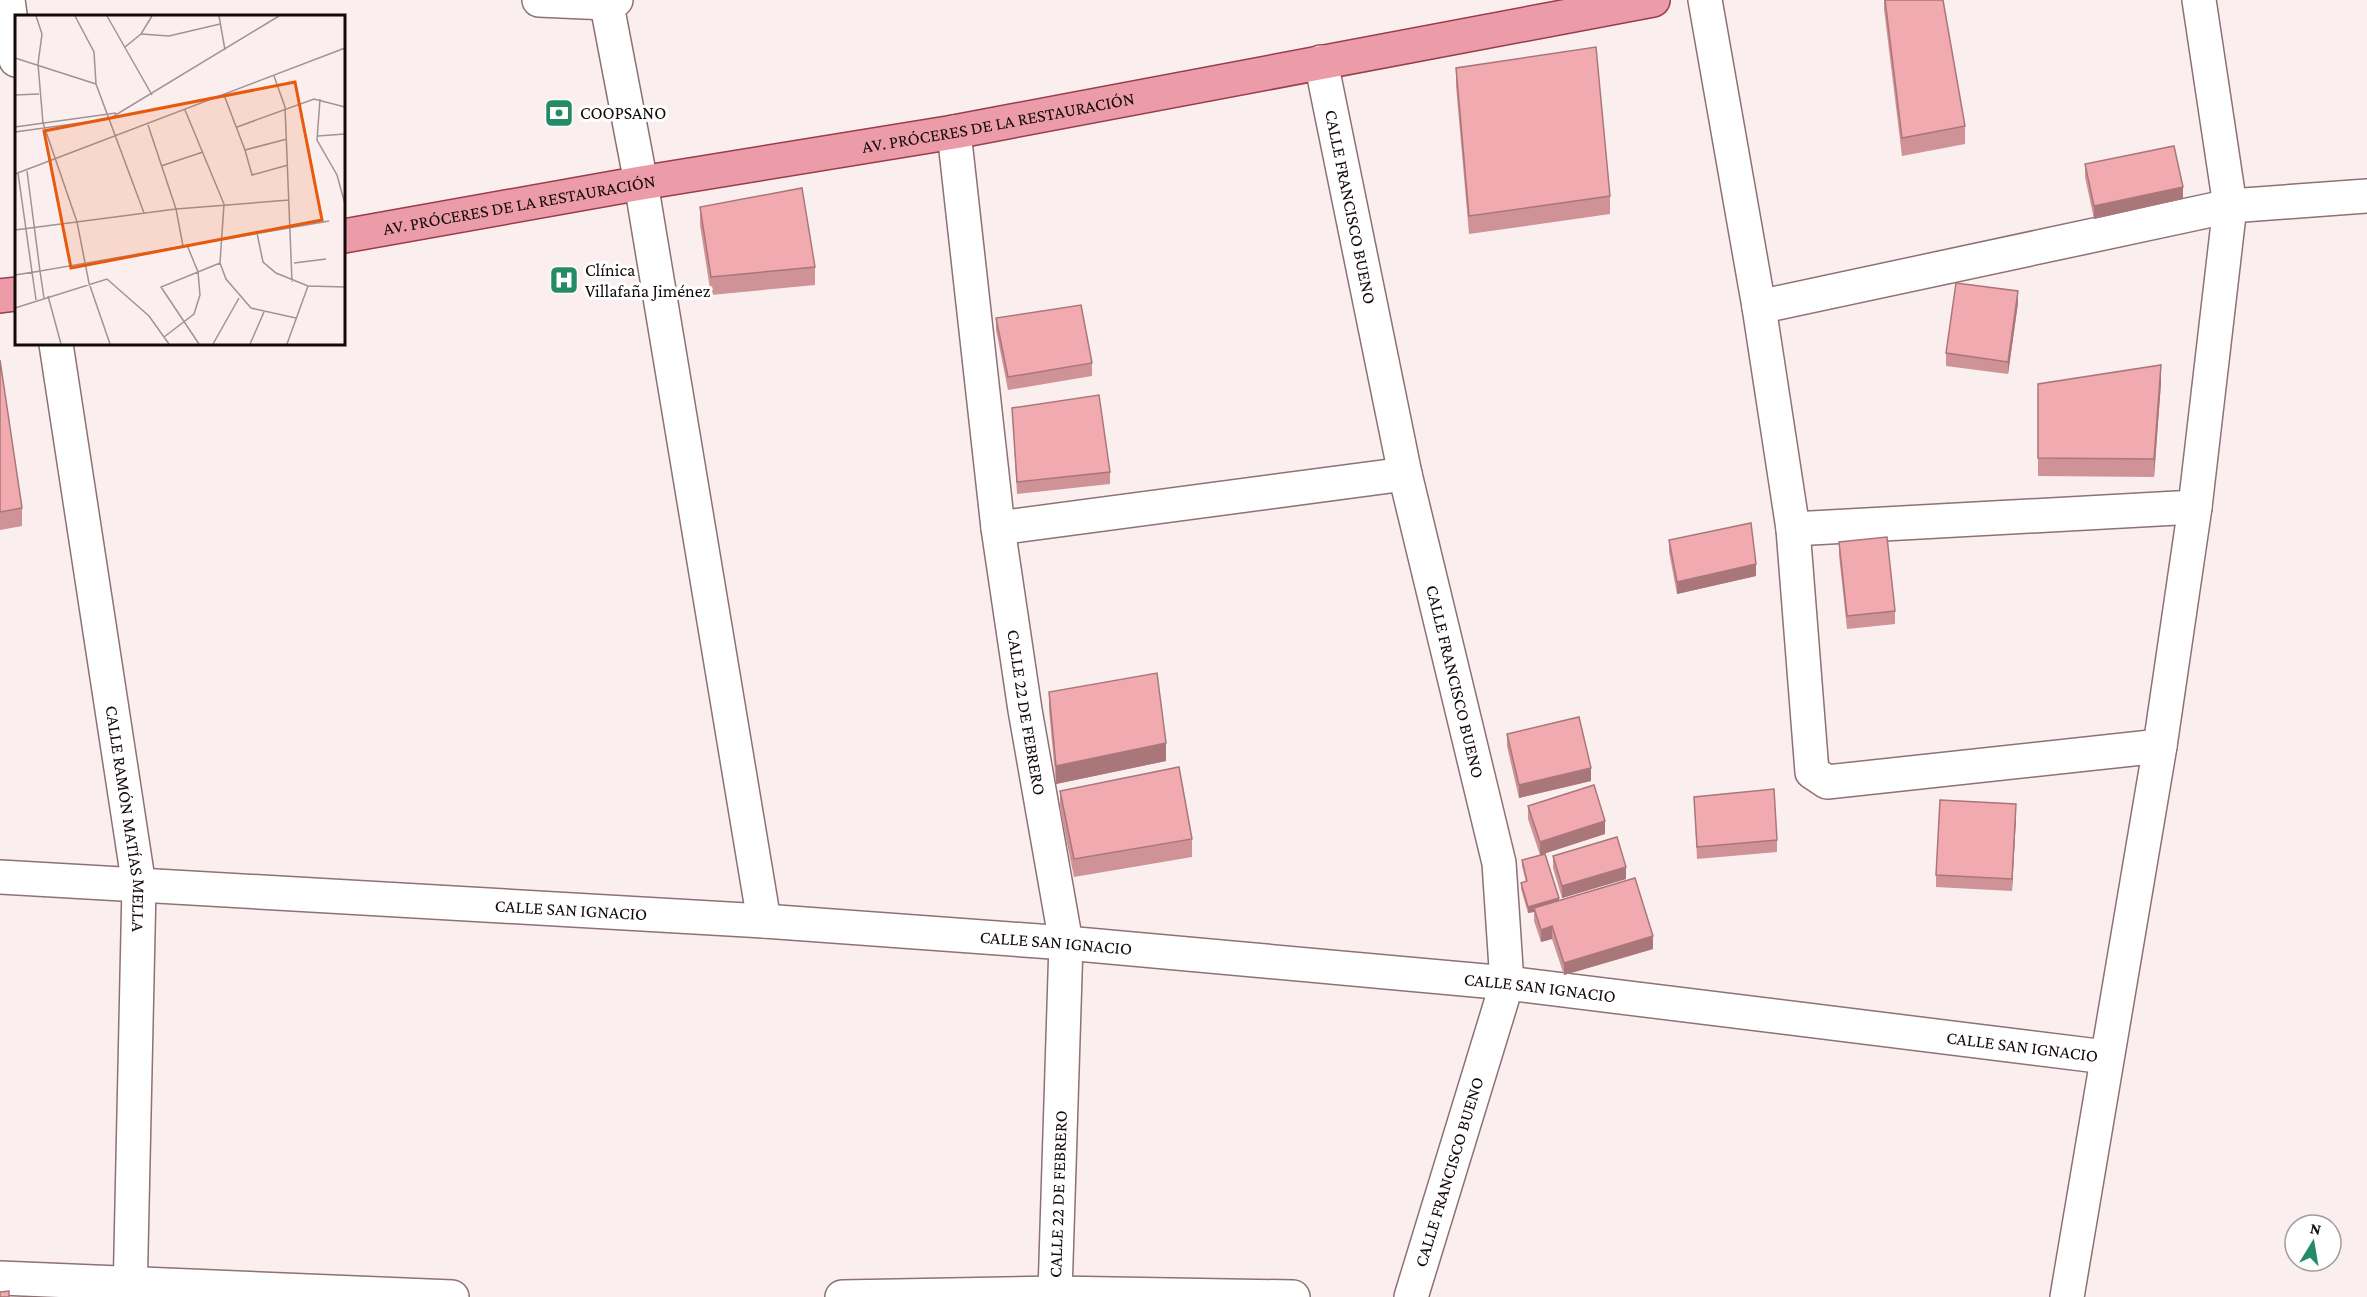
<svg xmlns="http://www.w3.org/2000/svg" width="2367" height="1297" font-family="'Crimson Pro',serif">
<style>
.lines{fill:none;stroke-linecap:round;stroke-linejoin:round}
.street-casing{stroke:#8d7173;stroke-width:36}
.secondary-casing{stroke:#8d7173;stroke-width:36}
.primary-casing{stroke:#973e4b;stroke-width:36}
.street{stroke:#fff;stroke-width:33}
.secondary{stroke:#fff;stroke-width:33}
.primary{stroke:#eb9ca8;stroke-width:33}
.wall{fill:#cf9296}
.shaded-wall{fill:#a9777a}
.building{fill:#f1aaaf;stroke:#a9777a;stroke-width:1.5}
.labels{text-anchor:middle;stroke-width:6;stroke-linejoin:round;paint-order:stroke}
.poi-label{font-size:18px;fill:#140a0b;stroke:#fff;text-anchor:start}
.street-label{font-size:18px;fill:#140a0b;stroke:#fff}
.inset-road{fill:none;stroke:#9f9394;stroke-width:1.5}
.view{fill:#e8590c;fill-opacity:0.15;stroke:#e8590c;stroke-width:3}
.inset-edge{fill:none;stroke:#140a0b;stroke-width:3}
</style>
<rect width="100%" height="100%" fill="#fbeeef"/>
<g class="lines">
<!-- street casing -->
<g class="street-casing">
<g id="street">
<path d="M8,0l8,60"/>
<path d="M606,0l35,183 123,738"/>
<path d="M1705,0l54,307 34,222 402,-22"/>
<path id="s1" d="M1321,62l84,412 94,389 8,120 -96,314"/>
<path id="s2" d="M954,132l44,396 27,182 41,233 -11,350"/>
<path d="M1759,307l471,-101 137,-10"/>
<path id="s3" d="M56,344l83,542 -9,411"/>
<path d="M998,528l407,-54"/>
<path d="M1793,529l19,243 15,10 333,-36"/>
<path id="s4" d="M0,877l764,44 302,22 441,40 599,74"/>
<path d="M0,1278l452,19"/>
<path d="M842,1297l213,-4 238,4"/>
<path d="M2067,1297l93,-551 35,-239 35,-301 -31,-206"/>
</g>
</g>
<!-- secondary casing -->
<g class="secondary-casing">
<path id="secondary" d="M539,0l68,3 9,-3"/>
</g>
<!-- primary casing -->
<g class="primary-casing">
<g id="primary">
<path id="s5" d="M344,236l297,-53 313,-51 699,-132"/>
<path d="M0,296l16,-2"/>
</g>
</g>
<!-- street -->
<use href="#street" class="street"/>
<!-- secondary -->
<use href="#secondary" class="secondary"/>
<!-- primary -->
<use href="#primary" class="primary"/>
</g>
<!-- wall -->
<path class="wall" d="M1884,0h59l22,126v18l-63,12 -18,-147z
M1456,68l154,128v18l-141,20 -13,-148z
M2085,164l98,35 -89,20 -9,-42z
M700,207l115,60v18l-104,10 -11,-70z
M2018,303l-10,71 -62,-8v-13z
M996,318l96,45v13l-84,14 -12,-60z
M0,360l22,148v18l-22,4z
M2161,383l-7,94 -116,-1v-92z
M1012,408l98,64v12l-93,10z
M1669,540l87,36 -79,18 -8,-42z
M1839,542l56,69v13l-48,5 -8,-74z
M1049,692l117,69 -110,23 -7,-74z
M1507,734l84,47 -72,17 -12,-52z
M1060,791l132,48v18l-118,20 -14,-68z
M1694,797l83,43v12l-80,7z
M1528,806l77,28 -65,21 -12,-36z
M2016,816l-4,75 -76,-4v-12z
M1553,856l73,23 -64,19 -9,-30z
M1522,860l37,41 94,48 -89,26 -12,-36 -11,3 -7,-21v-9l-6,1 -7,-24v-6l5,-1 -4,-16z"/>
<!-- shaded-wall -->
<path class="shaded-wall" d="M2183,187v12l-89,20v-13z
M2018,291v12l-10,71v-12z
M2161,365v18l-7,94v-18z
M1756,564v12l-79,18v-12z
M1166,743v18l-110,23v-18z
M1591,768v13l-72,17v-13z
M2016,804v12l-4,75v-12z
M1605,821v13l-65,21v-13z
M1626,867v12l-64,19v-12z
M1559,898v7l-25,3v4l-6,1v-6z
M1552,926v13l-11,3v-12z
M1653,936v13l-89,26v-12z"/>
<!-- building -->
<path class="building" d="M1885,0h58l22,126 -63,12z
M1596,47l14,149 -141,20 -13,-148z
M2174,146l9,41 -89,19 -9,-42z
M802,188l13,79 -104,10 -11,-70z
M1956,283l62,8 -10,71 -62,-9z
M1081,305l11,58 -84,14 -12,-59z
M0,360l22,148 -22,4z
M2161,365l-7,94 -116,-1v-74z
M1099,395l11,77 -93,10 -5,-74z
M1751,523l5,41 -79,18 -8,-42z
M1887,537l8,74 -48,5 -8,-74z
M1157,673l9,70 -110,23 -7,-74z
M1579,717l12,51 -72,17 -12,-51z
M1179,767l13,72 -118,20 -14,-68z
M1594,785l11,36 -65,21 -12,-36z
M1774,789l3,51 -80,7 -3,-50z
M1940,800l76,4 -4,75 -76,-4z
M1617,837l9,30 -64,19 -9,-30z
M1545,854l14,44 -31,9 -7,-24 6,-2 -5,-21z
M1635,878l18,58 -89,27 -12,-37 -11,4 -7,-22z
M9,1291v6h-9v-5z"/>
<!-- icons -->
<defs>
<g id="bank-square" transform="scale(1.5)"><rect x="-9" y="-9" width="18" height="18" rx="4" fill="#258b66" stroke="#fff"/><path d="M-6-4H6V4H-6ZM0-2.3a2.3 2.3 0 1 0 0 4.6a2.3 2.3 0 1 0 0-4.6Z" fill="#fff"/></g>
<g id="hospital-square" transform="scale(1.5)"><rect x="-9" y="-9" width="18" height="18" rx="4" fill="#258b66" stroke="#fff"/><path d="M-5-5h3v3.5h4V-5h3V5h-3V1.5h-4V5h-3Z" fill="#fff"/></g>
</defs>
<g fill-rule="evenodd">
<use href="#bank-square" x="559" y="113"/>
<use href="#hospital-square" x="564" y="280"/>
</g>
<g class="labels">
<!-- poi labels -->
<g class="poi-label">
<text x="580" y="119">COOPSANO</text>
<text x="585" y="276">Clínica<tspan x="585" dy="21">Villafaña Jiménez</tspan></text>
</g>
<!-- street labels -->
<g class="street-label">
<text dy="6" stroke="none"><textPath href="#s5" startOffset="664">AV. PRÓCERES DE LA RESTAURACIÓN</textPath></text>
<text dy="6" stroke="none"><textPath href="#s5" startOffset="178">AV. PRÓCERES DE LA RESTAURACIÓN</textPath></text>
<text dy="6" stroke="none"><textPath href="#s1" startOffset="148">CALLE FRANCISCO BUENO</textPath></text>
<text dy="6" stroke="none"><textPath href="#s1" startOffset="634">CALLE FRANCISCO BUENO</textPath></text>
<text dy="6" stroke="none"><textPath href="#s2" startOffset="585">CALLE 22 DE FEBRERO</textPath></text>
<text dy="6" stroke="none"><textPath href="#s3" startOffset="480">CALLE RAMÓN MATÍAS MELLA</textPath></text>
<text dy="6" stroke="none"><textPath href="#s4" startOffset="572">CALLE SAN IGNACIO</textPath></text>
<text dy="6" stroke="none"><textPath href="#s4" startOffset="1058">CALLE SAN IGNACIO</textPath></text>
<text dy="6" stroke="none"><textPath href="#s4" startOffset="1544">CALLE SAN IGNACIO</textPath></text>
<text dy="6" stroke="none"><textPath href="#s4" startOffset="2030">CALLE SAN IGNACIO</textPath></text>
<text transform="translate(1449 1172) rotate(-73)" y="6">CALLE FRANCISCO BUENO</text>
<text transform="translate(1058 1194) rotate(-88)" y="6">CALLE 22 DE FEBRERO</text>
</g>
</g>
<!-- overview -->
<g transform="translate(15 15)">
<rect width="330" height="330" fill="#fbeeef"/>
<path class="inset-road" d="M21,1l6,18 -4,30 5,59 34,99 12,61 21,61M60,1l19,36 2,32 48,129M92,1l45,79M204,1l6,34M126,19l28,2 51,-12M110,32l16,-13 11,-18M0,43l81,26M259,61l11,31 7,175M0,80l24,-1M209,80l21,55 42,-11M305,84l-3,41 20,35 8,29M170,95l39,94 -4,59 6,16 25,29 45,10M133,110l28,84 7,37M0,112l101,-14M222,112l77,-28 31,8M0,117l94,-13 170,-103M303,121l27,-2M230,135l7,25 36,-10M146,151l42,-14M3,158l14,99M0,159l330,-126M0,215l161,-21 113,-9M242,218l6,29 13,11 32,13 37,1M279,248l32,-4M17,257l4,28M0,260l25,-4 -13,-100M33,281l13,48M29,283l-4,-27 289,-50M0,293l92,-29 42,37 20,28M149,322l30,-23 6,-19 -2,-23 -11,-27M184,329l-38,-57 59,-24M198,329l26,-46M235,329l14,-32M272,329l21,-58"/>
<path class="view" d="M280,67l27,138 -251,48 -27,-137z"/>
<rect width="330" height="330" class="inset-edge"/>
</g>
<!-- north arrow -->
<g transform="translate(2313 1243) rotate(11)"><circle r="28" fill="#ffffff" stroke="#a19d9d" stroke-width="1.5"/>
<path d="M0-4.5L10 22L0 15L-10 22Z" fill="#258b66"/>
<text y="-9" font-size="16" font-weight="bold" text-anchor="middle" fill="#140a0b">N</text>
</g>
</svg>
